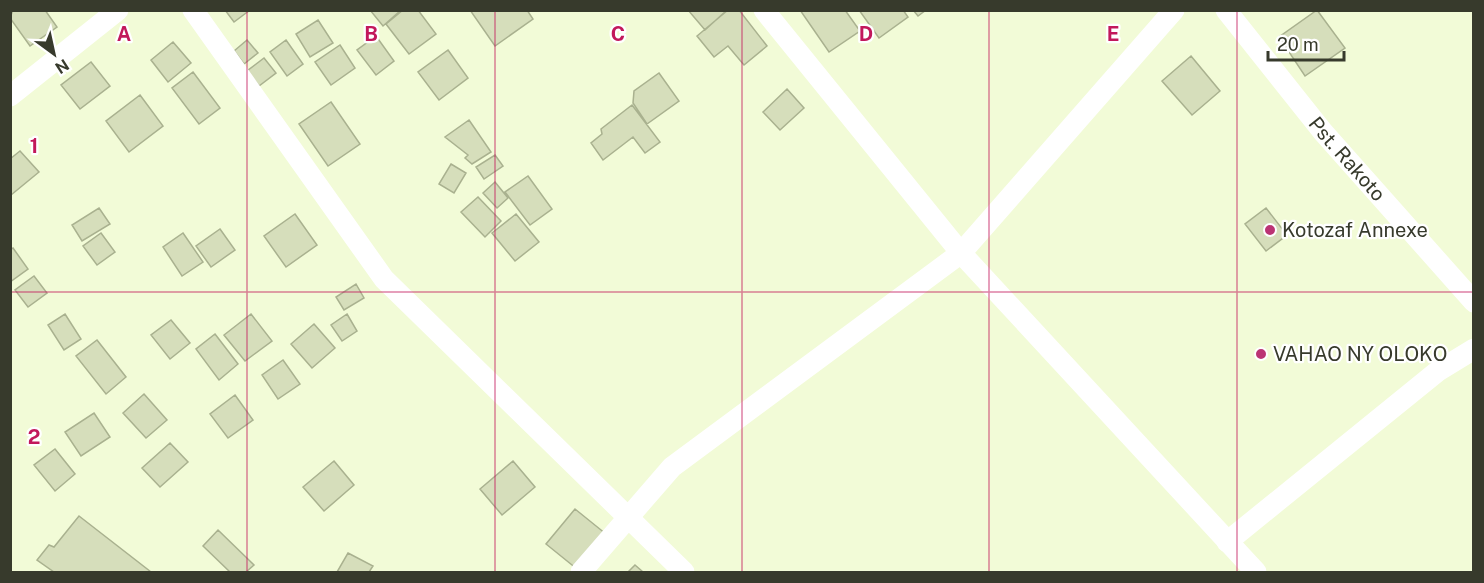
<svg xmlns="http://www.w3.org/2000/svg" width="1484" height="583" font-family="'Public Sans',sans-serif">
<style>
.building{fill:#d6debb;stroke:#a9b18f;stroke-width:1.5}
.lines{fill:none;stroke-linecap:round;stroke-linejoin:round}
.street{stroke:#fff;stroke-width:21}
.grid{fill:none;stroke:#c2185b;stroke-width:1.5;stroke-opacity:0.55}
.poi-dot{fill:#bb3474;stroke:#fff;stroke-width:2}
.labels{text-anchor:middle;stroke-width:4.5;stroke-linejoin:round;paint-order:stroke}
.street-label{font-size:20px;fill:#373a2c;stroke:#fff}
.poi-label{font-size:20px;fill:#373a2c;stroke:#fff;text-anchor:start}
.grid-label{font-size:20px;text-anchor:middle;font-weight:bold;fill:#c2185b;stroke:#fff;stroke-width:4.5;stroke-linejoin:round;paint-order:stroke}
</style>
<rect width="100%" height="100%" fill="#f2fbd7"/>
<!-- building -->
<path class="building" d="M13,10h32l12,17 -27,19 -20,-28z
M225,10h25l-16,12z
M370,10h31l-18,16z
M403,10h15l18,24 -27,20 -23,-30z
M470,10h57l6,9 -38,27z
M688,10h39l-22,20z
M728,10h11l28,36 -23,19 -16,-19 -14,11 -17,-21z
M800,10h45l15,21 -31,21z
M859,10h44l5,7 -29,21z
M913,10h13l-8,6z
M1317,10l28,38 -40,28 -26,-39z
M318,20l15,23 -23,14 -14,-23z
M376,36l18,25 -18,14 -19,-25z
M247,40l11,13 -14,11 -10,-13z
M286,40l17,24 -16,12 -17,-24z
M173,42l18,21 -23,19 -17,-22z
M340,45l15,23 -24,17 -16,-23z
M448,50l20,28 -29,22 -21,-28z
M1191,56l29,35 -28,24 -30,-34z
M264,58l12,15 -17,13 -12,-15z
M91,62l19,24 -30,23 -19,-24z
M193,72l27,36 -21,16 -27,-36z
M659,73l20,28 -32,23 -14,-21 1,-12z
M787,89l17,19 -24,22 -17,-18z
M140,95l23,31 -34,26 -23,-31z
M331,102l29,42 -32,22 -29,-42z
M632,105l28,37 -15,11 -12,-16 -30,23 -12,-17 11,-9 -1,-5z
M469,120l22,32 -19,12 -7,-6 3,-3 -23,-18z
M20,151l19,21 -28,23 -1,-36z
M495,155l8,11 -19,13 -8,-12z
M451,164l15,9 -12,20 -15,-9z
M528,176l24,33 -22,16 -25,-33z
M495,182l13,16 -11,10 -14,-15z
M478,197l23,24 -16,16 -24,-25z
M99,208l11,16 -28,17 -10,-16z
M1266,208l21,27 -21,16 -21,-27z
M295,214l22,31 -31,22 -22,-31z
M516,214l23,28 -24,19 -23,-28z
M220,229l15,21 -24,17 -15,-21z
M101,233l14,19 -18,13 -14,-19z
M183,233l20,29 -21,14 -19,-29z
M13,248l15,21 -18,13v-32z
M34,276l13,17 -19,14 -13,-17z
M356,284l8,14 -20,12 -8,-13z
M65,314l16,25 -17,11 -16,-25z
M251,314l21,27 -27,20 -21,-26z
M347,314l10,17 -15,10 -11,-16z
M171,320l19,23 -20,16 -19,-24z
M314,324l21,24 -23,20 -21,-24z
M215,334l23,30 -19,16 -23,-31z
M97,340l29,37 -20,17 -30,-38z
M283,360l17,24 -22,15 -16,-24z
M144,394l23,26 -21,18 -23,-25z
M235,395l18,25 -25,18 -18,-24z
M94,413l16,24 -29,19 -16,-24z
M170,443l18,19 -28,25 -18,-19z
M55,449l20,25 -20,17 -21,-26z
M334,461l20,24 -30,26 -21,-24z
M513,461l22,26 -33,28 -22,-26z
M575,509l31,25 -29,35 -31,-25z
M79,516l72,56h-97l-17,-12 12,-15 5,2z
M218,530l36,35 -8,7h-16l-27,-26z
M348,553l25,13 -4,6h-32z
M635,565l8,7h-15z"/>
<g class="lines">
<!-- street -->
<g class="street">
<path d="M193,10l191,269 300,293"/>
<path d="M764,10l197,243 295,319"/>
<path id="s1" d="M1226,10l97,122 151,170"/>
<path d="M10,96l108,-86"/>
<path d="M1227,542l211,-171 36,-22"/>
<path d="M581,572l91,-105 289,-214 213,-243"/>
</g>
</g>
<!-- grid -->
<path class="grid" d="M247,10v562M495,10v562M742,10v562M989,10v562M1237,10v562M10,292h1464"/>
<!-- markers -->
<g class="poi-dot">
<circle cx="1270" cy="230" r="6"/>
<circle cx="1261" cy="354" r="6"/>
</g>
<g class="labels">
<!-- street labels -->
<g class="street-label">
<text dy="7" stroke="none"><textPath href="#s1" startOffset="192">Pst. Rakoto</textPath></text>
</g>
<!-- poi labels -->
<g class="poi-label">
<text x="1282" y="237">Kotozaf Annexe</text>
<text x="1273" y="361">VAHAO NY OLOKO</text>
</g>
</g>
<g class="grid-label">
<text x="124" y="41">A</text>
<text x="371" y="41">B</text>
<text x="618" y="41">C</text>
<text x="866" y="41">D</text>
<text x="1113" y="41">E</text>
<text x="34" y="153">1</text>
<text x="34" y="444">2</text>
</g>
<!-- border -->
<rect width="1484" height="583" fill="none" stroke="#373a2c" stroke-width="24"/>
<!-- north arrow -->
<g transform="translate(54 54) rotate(147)" stroke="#ffffff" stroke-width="4.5" paint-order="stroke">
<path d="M0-4.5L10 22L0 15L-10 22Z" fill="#373a2c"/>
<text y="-9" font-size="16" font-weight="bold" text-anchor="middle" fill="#373a2c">N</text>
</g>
<!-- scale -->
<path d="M1268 51v9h76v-9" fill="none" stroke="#373a2c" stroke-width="3"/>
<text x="1277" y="51" font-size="18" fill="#373a2c" stroke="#ffffff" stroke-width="4.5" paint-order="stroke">20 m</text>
</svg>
